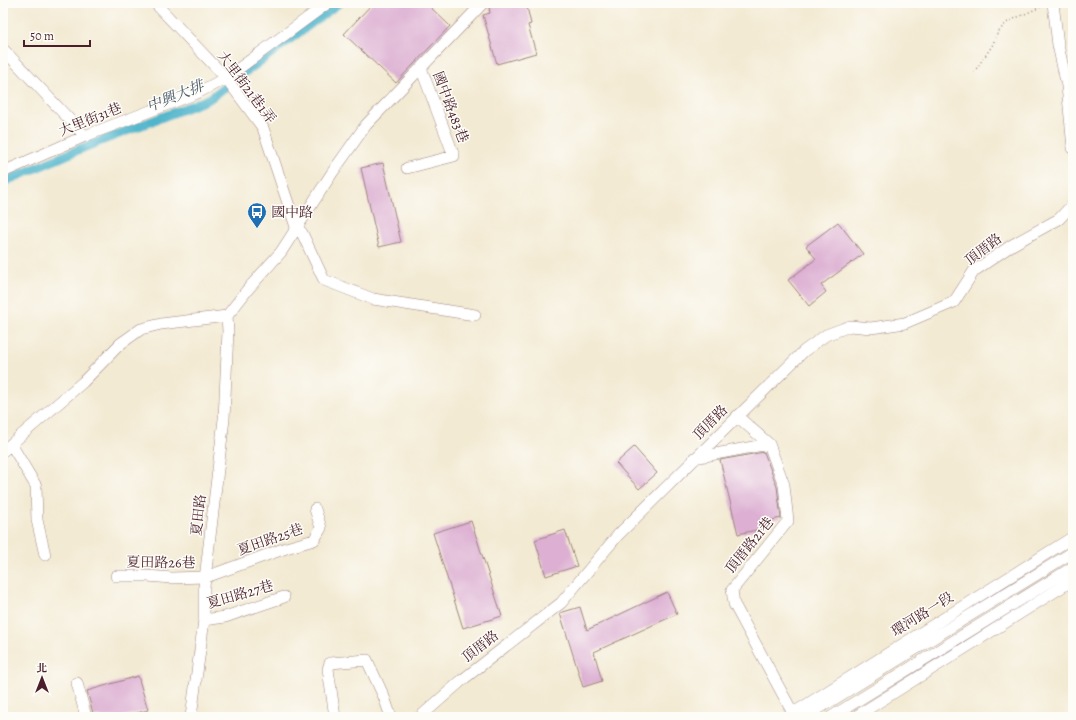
<svg xmlns="http://www.w3.org/2000/svg" width="1076" height="720" font-family="Alegreya,'Noto Serif TC',serif">
<style>
.lines{fill:none;stroke-linecap:round;stroke-linejoin:round}
.canal{stroke:#4bb3ca;stroke-width:9}
.building{fill:#ddb0d3}
.minor-casing{stroke:#9e847f;stroke-width:12}
.path{stroke:#9e847f;stroke-width:1.5;stroke-dasharray:1 3;stroke-linecap:butt}
.minor{stroke:#fff;stroke-width:11}
.labels{text-anchor:middle;stroke-width:3;stroke-linejoin:round;paint-order:stroke}
.street-label{font-size:14px;fill:#4a1f2b;stroke:#fdfcf7}
.poi-label{font-size:14px;fill:#4a1f2b;stroke:#fdfcf7;text-anchor:start}
.water-label{font-size:15px;font-style:italic;fill:#4a5a6b;stroke:#fdfcf7}
</style>
<rect width="100%" height="100%" fill="#fdfcf7"/>
<filter id="ink" filterUnits="userSpaceOnUse"><feTurbulence type="fractalNoise" baseFrequency=".025" numOctaves="2"/><feDisplacementMap in="SourceGraphic" scale="8" xChannelSelector="R" yChannelSelector="G"/><feConvolveMatrix kernelMatrix="1 2 1 2 8 2 1 2 1" color-interpolation-filters="sRGB"/></filter>
<filter id="wash" filterUnits="userSpaceOnUse"><feTurbulence type="fractalNoise" baseFrequency=".012" numOctaves="4" result="noise"/><feDisplacementMap in="SourceGraphic" scale="16" xChannelSelector="R" yChannelSelector="G"/><feGaussianBlur stdDeviation="0.9" result="paint"/><feColorMatrix in="noise" values="0 0 0 0 0 0 0 0 0 0 0 0 0 0 0 0 0 1.4 0 .05"/><feComposite in="paint" operator="in"/></filter>
<g filter="url(#wash)">
<rect width="100%" height="100%" fill="#f3ead3"/>
<g class="lines">
<!-- canal -->
<path class="canal" d="M3,182l82,-35 124,-48 130,-96"/>
</g>
<g id="blocks">
<!-- building -->
<path class="building" d="M373,3h53l24,23 -54,57 -52,-49z
M492,3h34l5,21 -3,1 8,28 -39,11 -14,-49 7,-2 -1,-6 1,-3z
M383,163l18,79 -22,5 -18,-79z
M838,222l25,32 -42,31 5,7 -17,14 -21,-26 28,-21 -10,-13z
M634,447l23,26 -18,16 -23,-26z
M764,452l13,35 4,31 -22,5 2,6 -23,5 -18,-74z
M471,521l31,95 -39,12 -30,-95z
M565,530l12,36 -31,10 -11,-36z
M667,592l10,22 -83,38 8,29 -19,6 -23,-74 20,-6 7,23z
M138,676l10,34 -26,7h-28l-7,-26z"/>
</g>
</g>
<g filter="url(#ink)">
<use href="#blocks" fill-opacity="0" stroke="#9e847f" stroke-width="1"/>
<g class="lines">
<!-- minor casing -->
<g class="minor-casing">
<path id="minor" d="M155,3l71,75 37,50 33,99 6,6 22,47 49,19 102,16
M1053,3l5,42 9,41 6,62
M3,49l82,87
M407,168l47,-12 -33,-88
M3,172l82,-36 112,-43 29,-15 102,-75
M737,416l32,28 15,41 4,36 -56,69 2,14 61,113
M11,444l25,42 1,34 8,35
M3,451l80,-69 37,-38 21,-15 20,-5 66,-8 21,-27 33,-37 51,-79 34,-48 117,-122
M694,458l75,-14
M116,576h31l25,2 34,-1 80,-29 28,-8 7,-12 -6,-19
M204,620l21,-3 59,-20
M77,683l9,34
M191,717l13,-97v-33l20,-168 4,-88 -1,-15
M335,717l-7,-48 2,-6 37,-3 17,37 7,20
M420,717l41,-36 100,-78 57,-68 186,-184 22,-16 24,-9 21,2 34,-5 49,-21 20,-31 38,-26 47,-26 14,-15
M787,717l286,-180
M805,717l268,-165
M831,717l242,-150
M855,717l218,-137"/>
</g>
<!-- path -->
<path class="path" d="M974,72l18,-26 6,-14 8,-9 12,-6 25,-11"/>
<!-- minor -->
<use href="#minor" class="minor"/>
</g>
</g>
<!-- icons -->
<defs>
<g id="bus-pin" transform="scale(1)"><path d="M0 17L-7.5 6A9.5 9.5 0 1 1 7.5 6Z" fill="#1f6fb2" stroke="#fdfcf7"/><path d="M-5-6H5V4H4V6H2V4H-2V6H-4V4H-5ZM-3.5-4V0h7V-4ZM-3.5 1.2v1.5H-2V1.2ZM2 1.2v1.5H3.5V1.2Z" fill="#fff"/></g>
</defs>
<g fill-rule="evenodd">
<use href="#bus-pin" x="257" y="212"/>
</g>
<g class="labels">
<!-- street labels -->
<g class="street-label">
<text transform="translate(247 87) rotate(53)" y="5">大里街21巷1弄</text>
<text transform="translate(451 107) rotate(69)" y="5">國中路483巷</text>
<text transform="translate(90 119) rotate(-22)" y="5">大里街31巷</text>
<text transform="translate(983 249) rotate(-37)" y="5">頂厝路</text>
<text transform="translate(710 422) rotate(-45)" y="5">頂厝路</text>
<text transform="translate(198 515) rotate(-83)" y="5">夏田路</text>
<text transform="translate(270 539) rotate(-19)" y="5">夏田路25巷</text>
<text transform="translate(749 545) rotate(-51)" y="5">頂厝路21巷</text>
<text transform="translate(161 562) rotate(1)" y="5">夏田路26巷</text>
<text transform="translate(240 594) rotate(-16)" y="5">夏田路27巷</text>
<text transform="translate(922 614) rotate(-32)" y="5">環河路一段</text>
<text transform="translate(480 646) rotate(-38)" y="5">頂厝路</text>
</g>
<!-- poi labels -->
<g class="poi-label">
<text x="271" y="217">國中路</text>
</g>
<!-- water labels -->
<g class="water-label">
<text transform="translate(175 96) rotate(-22)" y="5">中興大排</text>
</g>
</g>
<!-- margin -->
<rect width="1076" height="720" fill="none" stroke="#fdfcf7" stroke-width="16"/>
<!-- north arrow -->
<g transform="translate(42 678)" stroke="#fdfcf7" stroke-width="3" paint-order="stroke">
<path d="M0-3L7 15L0 10L-7 15Z" fill="#4a1f2b"/>
<text y="-6" font-size="11" font-weight="bold" text-anchor="middle" fill="#4a1f2b">北</text>
</g>
<!-- scale -->
<path d="M24 40v6h66v-6" fill="none" stroke="#4a1f2b" stroke-width="2"/>
<text x="30" y="40" font-size="12" fill="#4a1f2b" stroke="#fdfcf7" stroke-width="3" paint-order="stroke">50 m</text>
</svg>
